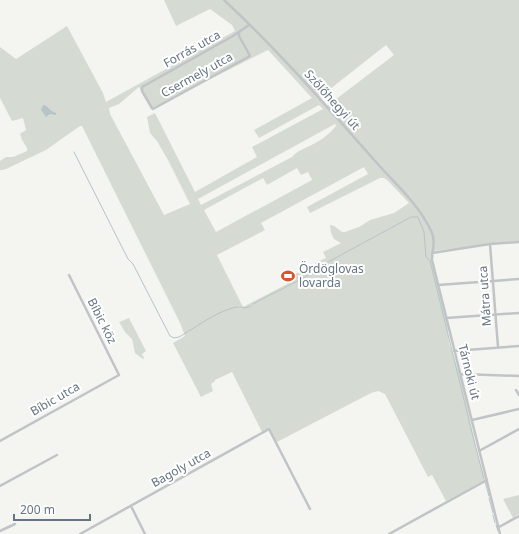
<svg xmlns="http://www.w3.org/2000/svg" width="519" height="534" font-family="'Noto Sans',sans-serif">
<style>
.green{fill:#d5dbd2;fill-rule:evenodd}
.water{fill:#b7c3c7}
.lines{fill:none;stroke-linecap:round;stroke-linejoin:round}
.stream{stroke:#b7c3c7;stroke-width:1}
.minor{stroke:#c0c4c7;stroke-width:2.5}
.labels{text-anchor:middle;stroke-width:4;stroke-linejoin:round;paint-order:stroke}
.street-label{font-size:12px;fill:#657480;stroke:#fff}
.poi-label{font-size:12px;fill:#657480;stroke:#fff;text-anchor:start}
</style>
<rect width="100%" height="100%" fill="#f4f5f1"/>
<!-- green -->
<path class="green" d="M164,0h355v241l-87,10v7l15,66 2,19 11,32 17,76 8,29 -39,21 -14,-26 -4,2 -43,-83 -7,-3 -7,2 -94,49 -8,-12 -6,4 -31,-62 -17,8v1l-4,3 2,7 -12,6 -28,-54 12,-7 -5,-13 -98,-197h-2l-34,24 -40,19 -4,1h-2v-9l6,-4h7l14,-6v-3l-5,-8 -2,-6 6,-4 -3,-12 -11,3 -12,-23v-51l16,12 51,-33 36,67 3,9 129,-71 -3,-6 -22,-16 -34,17zM386,45l8,10 -67,51 -7,-9zM268,50l44,48 -58,32 5,8 60,-33 4,4 -71,38 5,10 -62,35 -40,-79 -8,4 3,16 7,8 11,19 22,44 -26,11 -54,-101 -1,-6 10,-4 20,-17 12,22zM335,124l1,2c-8,10 -19,17 -31,22 -5,3 -9,4 -13,9l-91,48 -3,-6zM364,167l4,7 -61,33 3,6 70,-35h4l3,2 22,23 -15,10 -24,7 -11,7 -14,5h-3l-8,-6 -4,-1 1,8 3,6 7,4 -18,9 3,6 -11,5 1,1 -23,11 -3,2 1,5 -48,25 -26,-52 48,-25 -4,-7zM297,168l4,7 7,-3 4,8 -96,52 -12,-22 59,-32 4,7z
M129,318l17,33 -4,3 2,4 -1,1 -8,-6 -3,-14 -7,-7 -6,-10z
M519,495v19l-6,4 -10,-19z"/>
<!-- water -->
<path class="water" d="M43,105c5,0 7,7 13,8v2l-6,-1 -4,3 -5,-7z"/>
<g class="lines">
<!-- stream -->
<path class="stream" d="M74,152l54,107 5,5 37,72 4,2 5,-1c14,-8 44,-30 60,-30
M253,304c25,-14 53,-25 75,-42l83,-45h7l6,15 2,25 4,4 39,159
M241,307l4,1 6,-2
M469,421l15,58
M485,482l4,14
M489,498l4,15
M493,515l2,8
M496,525l2,6"/>
<!-- minor -->
<path class="minor" d="M224,0c54,50 103,107 152,162 19,22 44,43 56,71 4,9 0,17 0,27l68,274
M239,33v3l11,20 -97,53 -1,-1 -10,-17v-4l91,-51 16,-11
M490,244l8,103
M432,253l58,-9 29,-2
M438,285l81,-6
M446,318l73,-5
M454,351l65,-5
M461,374l58,2
M516,390l3,5
M472,420l47,-11
M0,441l119,-66 -50,-100
M479,451l40,-22
M0,486l57,-31
M131,506l14,28
M499,527l20,-11
M0,531l15,-7
M80,534l189,-105 41,80
M389,534l98,-54"/>
</g>
<!-- icons -->
<defs>
<g id="stadium-bare" transform="scale(1.08)"><path d="M0-5a6.5 5 0 1 0 0 10a6.5 5 0 1 0 0-10ZM-3.5-1.8h7v3.6h-7Z" fill="#d9552c" stroke="#fff" stroke-width="2.5" paint-order="stroke"/></g>
</defs>
<g fill-rule="evenodd">
<use href="#stadium-bare" x="288" y="276"/>
</g>
<g class="labels">
<!-- street labels -->
<g class="street-label">
<text transform="translate(192 49) rotate(-29)" y="4">Forrás utca</text>
<text transform="translate(197 75) rotate(-29)" y="4">Csermely utca</text>
<text transform="translate(332 100) rotate(48)" y="4">Szőlőhegyi út</text>
<text transform="translate(485 296) rotate(-94)" y="4">Mátra utca</text>
<text transform="translate(102 321) rotate(63)" y="4">Bíbic köz</text>
<text transform="translate(469 372) rotate(76)" y="4">Tárnoki út</text>
<text transform="translate(55 399) rotate(-30)" y="4">Bíbic utca</text>
<text transform="translate(181 468) rotate(-29)" y="4">Bagoly utca</text>
</g>
<!-- poi labels -->
<g class="poi-label">
<text x="299" y="273">Ördöglovas<tspan x="299" dy="14">lovarda</tspan></text>
</g>
</g>
<!-- scale -->
<path d="M14 514v6h76v-6" fill="none" stroke="#657480" stroke-width="2"/>
<text x="20" y="514" font-size="12" fill="#657480" stroke="#ffffff" stroke-width="3" paint-order="stroke">200 m</text>
</svg>
